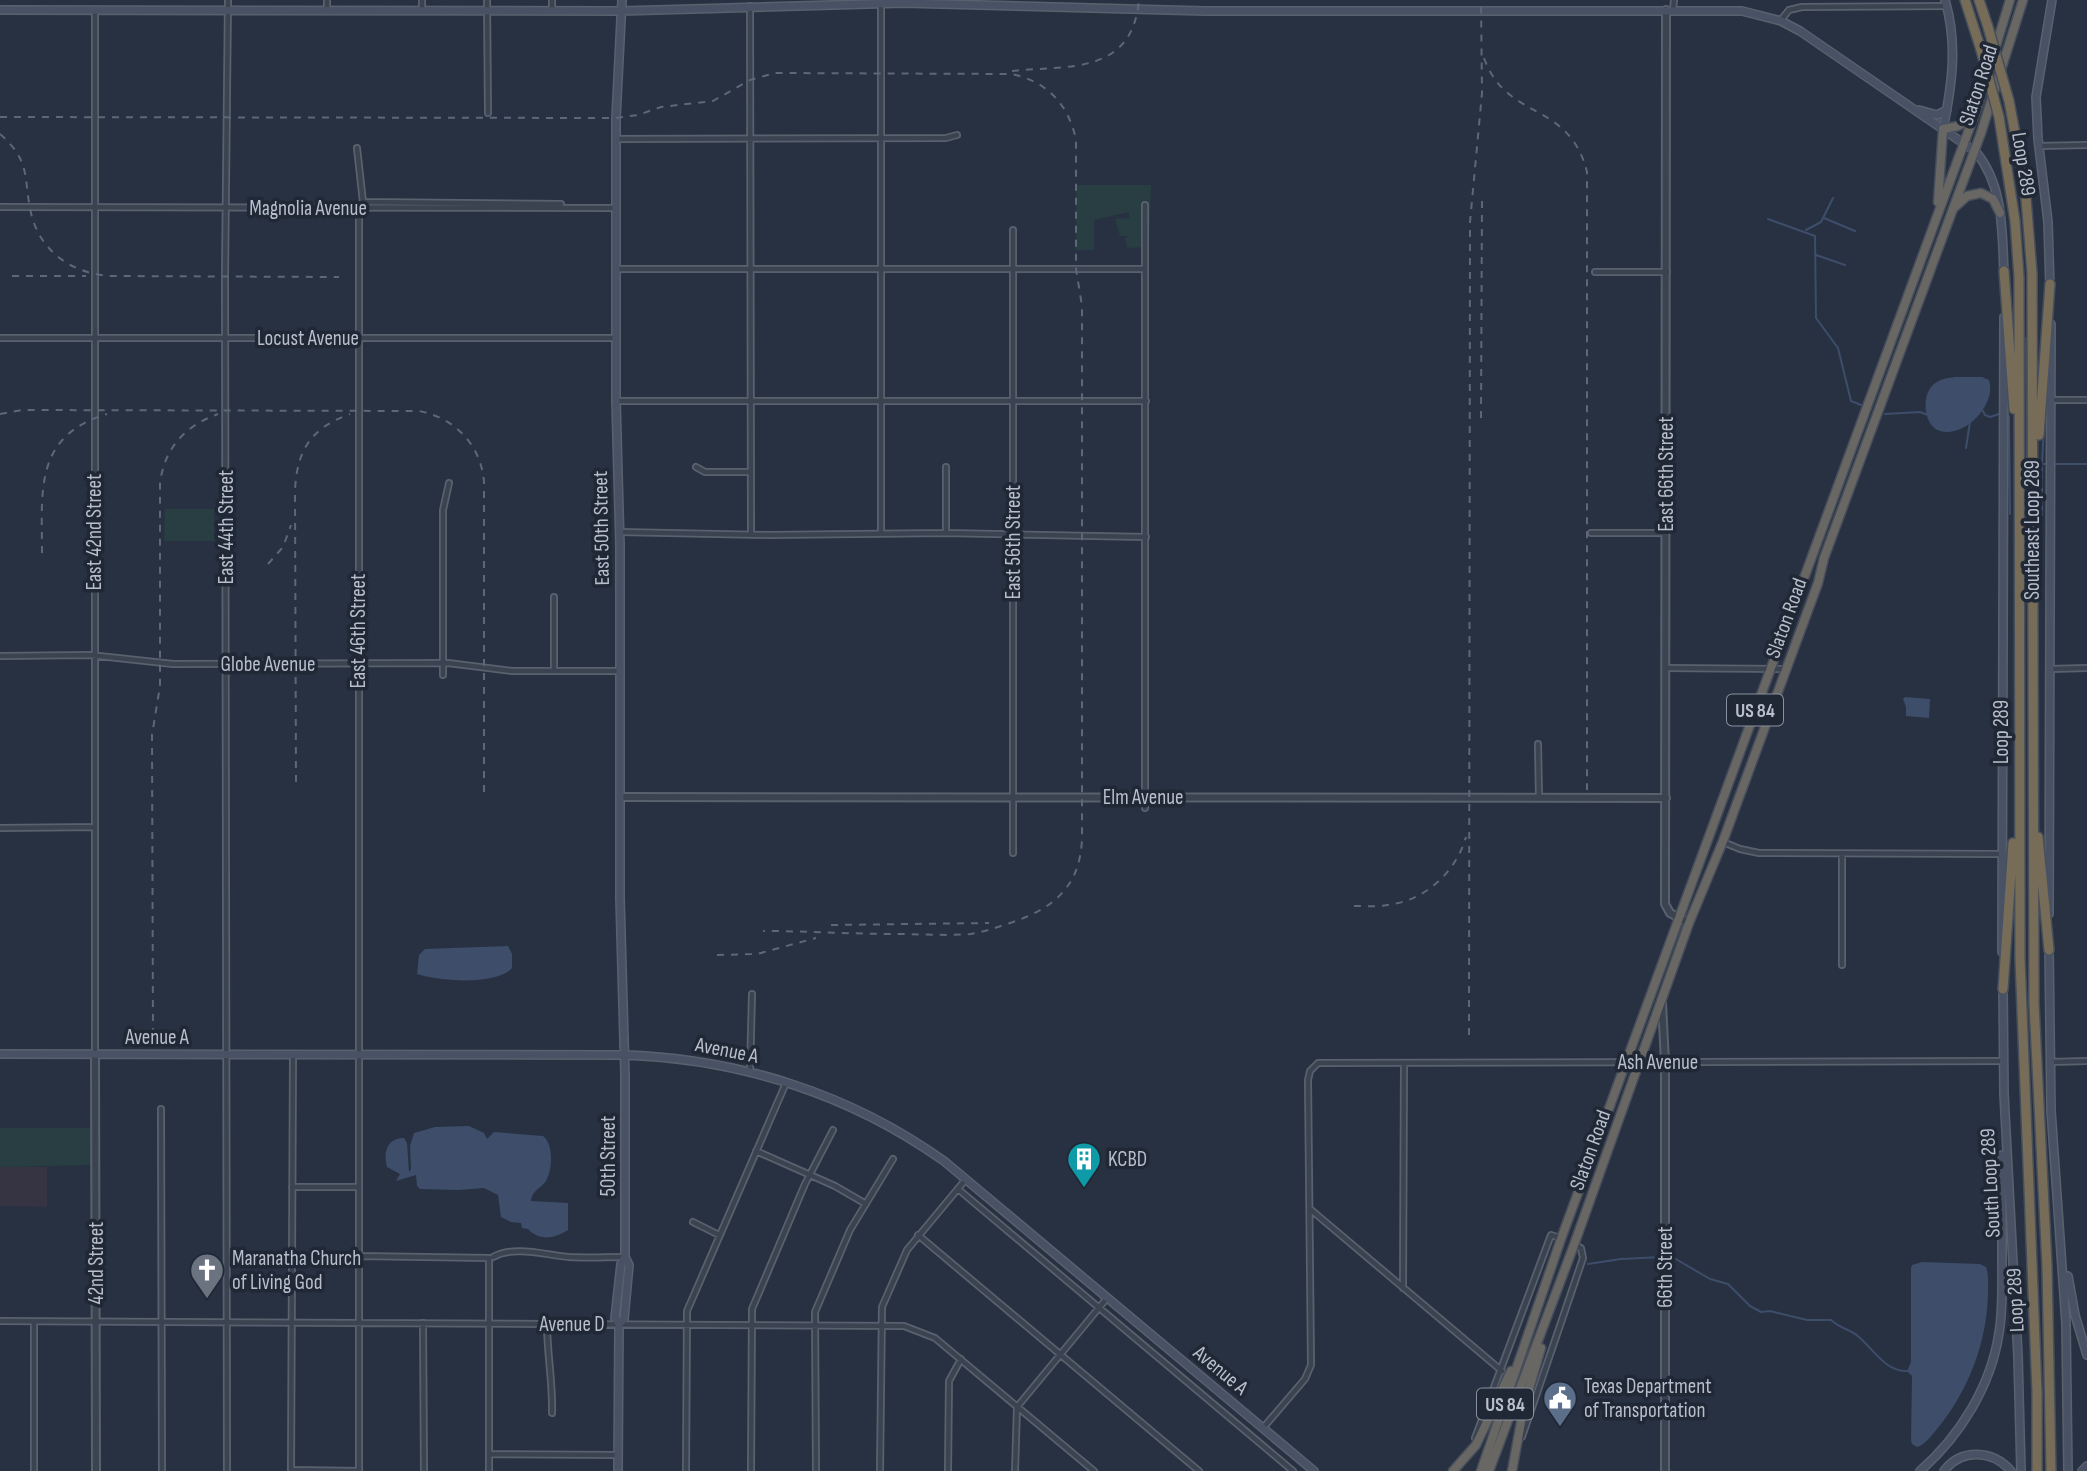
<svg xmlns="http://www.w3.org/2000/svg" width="2087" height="1471" font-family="'Sofia Sans Condensed',sans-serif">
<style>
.medical{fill:#363342}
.green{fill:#293e42}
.water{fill:#3d4d6a}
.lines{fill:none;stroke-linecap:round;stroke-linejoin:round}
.stream{stroke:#3d4d6a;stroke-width:2}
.minor-casing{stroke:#59616e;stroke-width:8}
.tertiary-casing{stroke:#59616e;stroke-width:10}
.secondary-casing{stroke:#59616e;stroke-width:10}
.trunk-casing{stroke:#464e5b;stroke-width:11}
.motorway-casing{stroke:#464e5b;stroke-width:12}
.minor{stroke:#3b4351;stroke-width:4.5}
.tertiary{stroke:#3b4351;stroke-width:6}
.secondary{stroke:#495264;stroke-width:7}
.trunk{stroke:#686764;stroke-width:8}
.motorway{stroke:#776c58;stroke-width:9}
.rail{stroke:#5d6778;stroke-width:2;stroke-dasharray:7 7;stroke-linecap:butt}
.motorway-bridge-casing{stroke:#464e5b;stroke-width:12;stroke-linecap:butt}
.motorway-bridge{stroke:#776c58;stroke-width:9}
.labels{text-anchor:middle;stroke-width:7;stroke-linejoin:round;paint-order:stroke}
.shield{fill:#202836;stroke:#8a919e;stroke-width:2}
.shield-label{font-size:19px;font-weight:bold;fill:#b8becb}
.street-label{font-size:21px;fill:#b8becb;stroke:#202836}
.poi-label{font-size:21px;fill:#b8becb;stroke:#202836;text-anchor:start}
</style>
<rect width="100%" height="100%" fill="#273141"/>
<!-- medical -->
<path class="medical" d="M0,1167h47v40l-47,-1z"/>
<!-- green -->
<path class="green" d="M1076,185h75l-2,62 -22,1 -2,-10 4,-2h-9l-5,-17 14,-1v-6l-35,8v30h-18z
M165,509h49v32h-50z
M0,1128h91v37l-91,2z"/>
<!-- water -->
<path class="water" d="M1955,377h27l7,3c8,24 -24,58 -49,51 -17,-5 -19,-37 -6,-47 6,-5 14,-6 21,-7z
M1905,697l25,2 -1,19 -23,-2v-9l-3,-8z
M508,946l4,8v14c-15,18 -74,13 -95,6l2,-19 6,-6z
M469,1126l15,7 3,6 7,-7 49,4c10,7 10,31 4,43 -4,9 -15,10 -16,22l37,2v27c-15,10 -30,10 -40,-1l-6,-1 -1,-5 -10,-1 -10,-5 -3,-22 -14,-7 -25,2 -39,-1 -3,-3 -1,-11 -20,6 4,-7 -13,-7c-4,-15 0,-29 17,-29l3,5 2,29 2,-3 -1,-23 4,-13 21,-6z
M1922,1262l58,2 6,3c3,9 2,17 2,27 -1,48 -20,98 -51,135 -6,7 -11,15 -20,18l-5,-3 -1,-4 1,-64 -5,-5 4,-9v-94l1,-3z"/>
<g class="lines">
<!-- stream -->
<path class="stream" d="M1824,218l31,13
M1768,219l47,17 1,82 22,30 13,53 10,4
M1806,230l15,-8 12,-24
M1816,255l29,10
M2026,338l1,178
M1983,411l2,4 5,2 9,-3
M1885,414l35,-2 8,3
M2009,416l1,98
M2044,424l-2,40h5
M1966,448l4,-26
M2053,464h34
M2042,515v-51
M1668,1257l6,1 36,21 18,5 22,22 11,6 9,-1 37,9h24c11,10 20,9 28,17 14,12 27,35 48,34
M1588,1264l33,-5 41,-2"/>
<!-- minor casing -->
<g class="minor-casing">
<path id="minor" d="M327,0v10
M422,0v10
M487,0l1,113
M552,0v11
M750,6l1,527
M1673,10l1,-10
M1781,20l8,-10 13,-3 145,-1
M616,139l330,-1 11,-3
M2039,146l48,-1
M357,148l6,54 198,2
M1145,205v603
M0,207l616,1
M359,208v1263
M616,269h529
M1595,272h72
M0,338h616
M2051,400h36
M616,401h530
M696,467l9,5h46
M946,467v66
M620,532l149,3 177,-2 200,4
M881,533v-529
M1591,533h75
M554,597v74
M0,656l90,-1 83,9 275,-1 64,8h109
M1666,668l120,1
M2050,669l37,-1
M443,675v-165l6,-27
M1538,744l1,53
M0,828l95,-1
M1723,842l17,7 19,4 243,1
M1013,853v-623
M1842,965v-111
M95,1054v-1044
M293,1055l-2,415 68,1
M2050,1062l37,-1
M750,1071l2,-77
M161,1109l1,362
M756,1151l79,35 31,18
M292,1187h66
M958,1189l335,282
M1310,1209l192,162
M693,1222l26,13
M918,1235l281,236
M358,1256l131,2v213
M493,1257c22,-12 52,-2 76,0 18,1 37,0 55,0
M1403,1288l1,-225
M0,1321l904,5 31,12 159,133
M423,1323l1,148
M547,1323c0,31 6,60 5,90
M1263,1428l42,-49 6,-14 -3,-285 2,-9 8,-8 685,-2
M1522,1437l61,-179 -2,-10 -7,-3
M1475,1438l76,-203 9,3
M490,1454l127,1
M34,1471v-149
M227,1471l-2,-1195 3,-276
M686,1471l1,-160 99,-228
M751,1471l1,-162 53,-125 28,-54
M816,1471l-1,-159 35,-82 43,-71
M880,1471l2,-164 25,-57 59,-71
M948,1471l1,-90 12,-22
M1015,1471l2,-64 90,-109"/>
</g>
<!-- tertiary casing -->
<g class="tertiary-casing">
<path id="tertiary" d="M1666,10l-1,894 5,9 19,10
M620,797l1046,1
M1662,1003l3,59v409
M95,1055l1,416"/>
</g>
<!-- secondary casing -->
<g class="secondary-casing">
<path id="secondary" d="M0,10l621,1 282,-8 302,8h537l39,10 19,10 176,121c28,34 26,80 28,121
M1919,110l18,5 10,-5
M1943,129c9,-44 15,-85 2,-129
M2050,288l-2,-66 -10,-83 -2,-42 16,-97
M2049,914l2,-590
M2049,947l2,163 15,214 2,147
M2002,952l2,-635
M2003,985l1,109 14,262 3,115
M0,1054l625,1c115,4 225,39 319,106l370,310
M2068,1276l7,39 12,40
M619,1324l5,-5 5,-54 -4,-8v-182l-5,-177v-352l-4,-145v-283l6,-118
M618,1471l1,-147 -4,-6 6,-54 4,-7
M1920,1471c40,-35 71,-85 79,-138 4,-23 3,-47 3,-70 0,-36 0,-72 0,-108
M1944,1471c17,-23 49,-21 67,0
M2082,1471l5,-5"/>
</g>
<!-- trunk casing -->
<g class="trunk-casing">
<path id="trunk" d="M1938,202l5,-73 15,-3 15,-9
M1955,207l12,-11 14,-3 12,6 7,14
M1453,1471l23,-26 35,-74
M1481,1471l80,-232 417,-1134 32,-105
M1489,1471l85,-226 115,-322 34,-82 95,-258 6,-25 157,-425 42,-133
M1512,1471l12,-65 17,-58"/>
</g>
<!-- motorway casing -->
<g class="motorway-casing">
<path id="motorway" d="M1965,0l16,50
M1979,0l9,27
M2009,101l16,85 7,87 2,731 13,262 4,205
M1999,117l16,104 4,56 1,682 17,433v79
M2004,271l10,138
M2039,435l11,-151
M2038,837l11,113
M2003,989l10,-146"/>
</g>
<!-- minor -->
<use href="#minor" class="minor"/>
<!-- tertiary -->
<use href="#tertiary" class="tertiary"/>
<!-- secondary -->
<use href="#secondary" class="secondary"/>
<!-- trunk -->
<use href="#trunk" class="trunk"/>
<!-- motorway -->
<use href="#motorway" class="motorway"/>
<!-- rail -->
<path class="rail" d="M1484,58c23,64 85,42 103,114v618
M1012,71c55,-6 120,5 127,-71
M0,117l616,1 22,-3 23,-8 52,-6 37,-21 25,-7 236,1c36,7 58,31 65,66v129l6,37v533c-2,50 -31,71 -75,85 -12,4 -24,8 -36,10 -24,2 -50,0 -75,0 -44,0 -88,-3 -133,-3
M0,134c32,28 23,44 31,79 9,39 42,61 80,63l228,1
M12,276h74
M0,414l22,-4 397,1c36,7 62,34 65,71v315
M1481,418l1,-220
M42,553c0,-63 -8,-117 65,-139
M268,564l15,-17 8,-22
M296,782l-1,-292c2,-40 16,-62 55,-76
M1354,906c11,0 23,1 33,-1 38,-4 69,-33 79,-68
M831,925l158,-2
M717,955l40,-1 59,-16
M153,1035l-1,-300 8,-49v-202c4,-36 25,-58 58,-70
M1469,1035l1,-813 12,-129 -1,-93"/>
<!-- motorway-bridge casing -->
<g class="motorway-bridge-casing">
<path id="motorway-bridge" d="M1988,27l21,74
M1981,50l18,67"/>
</g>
<!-- motorway-bridge -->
<use href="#motorway-bridge" class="motorway-bridge"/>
</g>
<!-- icons -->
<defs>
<g id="building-pin" transform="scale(1.75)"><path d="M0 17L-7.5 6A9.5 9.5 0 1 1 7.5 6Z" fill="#0f9aa8" stroke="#202836"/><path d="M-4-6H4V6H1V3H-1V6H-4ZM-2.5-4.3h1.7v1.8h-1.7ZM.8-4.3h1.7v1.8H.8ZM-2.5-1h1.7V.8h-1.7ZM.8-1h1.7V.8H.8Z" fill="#fff"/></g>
<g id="church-pin" transform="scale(1.75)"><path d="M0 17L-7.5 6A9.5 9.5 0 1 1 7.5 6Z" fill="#6b7280" stroke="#202836"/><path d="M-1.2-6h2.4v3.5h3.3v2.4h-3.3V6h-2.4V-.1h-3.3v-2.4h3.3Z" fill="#fff"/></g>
<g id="civic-pin" transform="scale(1.75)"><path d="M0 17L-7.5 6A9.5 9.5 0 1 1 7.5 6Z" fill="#5c6f8a" stroke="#202836"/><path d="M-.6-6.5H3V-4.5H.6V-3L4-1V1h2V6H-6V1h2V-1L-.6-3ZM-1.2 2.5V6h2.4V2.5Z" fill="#fff"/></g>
</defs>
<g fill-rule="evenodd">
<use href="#building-pin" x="1084" y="1159"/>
<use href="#church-pin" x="207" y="1270"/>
<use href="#civic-pin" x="1560" y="1398"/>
</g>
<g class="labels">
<!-- shield labels -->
<g class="shield">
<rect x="1727" y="694.5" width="56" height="31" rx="5"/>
<rect x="1477" y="1388.5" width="56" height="31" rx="5"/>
</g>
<g class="shield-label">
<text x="1755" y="717">US 84</text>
<text x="1505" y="1411">US 84</text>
</g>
<!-- street labels -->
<g class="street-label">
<text transform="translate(1978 85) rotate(-72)" y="7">Slaton Road</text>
<text transform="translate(2024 164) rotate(81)" y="7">Loop 289</text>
<text x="308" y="215">Magnolia Avenue</text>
<text x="308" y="345">Locust Avenue</text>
<text transform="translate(1666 474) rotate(-90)" y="7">East 66th Street</text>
<text transform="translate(226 527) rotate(-90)" y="7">East 44th Street</text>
<text transform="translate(601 528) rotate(-91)" y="7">East 50th Street</text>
<text transform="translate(2032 530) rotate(-90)" y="7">Southeast Loop 289</text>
<text transform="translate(94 532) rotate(-90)" y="7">East 42nd Street</text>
<text transform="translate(1013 542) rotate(-90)" y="7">East 56th Street</text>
<text transform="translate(1786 618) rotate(-70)" y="7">Slaton Road</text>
<text transform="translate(358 631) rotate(-90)" y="7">East 46th Street</text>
<text x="268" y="671">Globe Avenue</text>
<text transform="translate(2001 732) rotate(-90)" y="7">Loop 289</text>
<text x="1143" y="804">Elm Avenue</text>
<text x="157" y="1044">Avenue A</text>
<text transform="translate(727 1050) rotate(11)" y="7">Avenue A</text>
<text x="1658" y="1069">Ash Avenue</text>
<text transform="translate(1590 1150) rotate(-70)" y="7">Slaton Road</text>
<text transform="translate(608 1156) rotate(-90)" y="7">50th Street</text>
<text transform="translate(1990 1183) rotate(-93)" y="7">South Loop 289</text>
<text transform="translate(96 1263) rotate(-90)" y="7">42nd Street</text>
<text transform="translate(1665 1267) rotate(-90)" y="7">66th Street</text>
<text transform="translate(2015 1300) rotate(-93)" y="7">Loop 289</text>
<text x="572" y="1331">Avenue D</text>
<text transform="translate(1221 1370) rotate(40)" y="7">Avenue A</text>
</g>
<!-- poi labels -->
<g class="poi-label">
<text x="1108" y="1166">KCBD</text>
<text x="232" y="1265">Maranatha Church<tspan x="232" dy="24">of Living God</tspan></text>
<text x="1584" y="1393">Texas Department<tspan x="1584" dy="24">of Transportation</tspan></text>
</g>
</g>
</svg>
